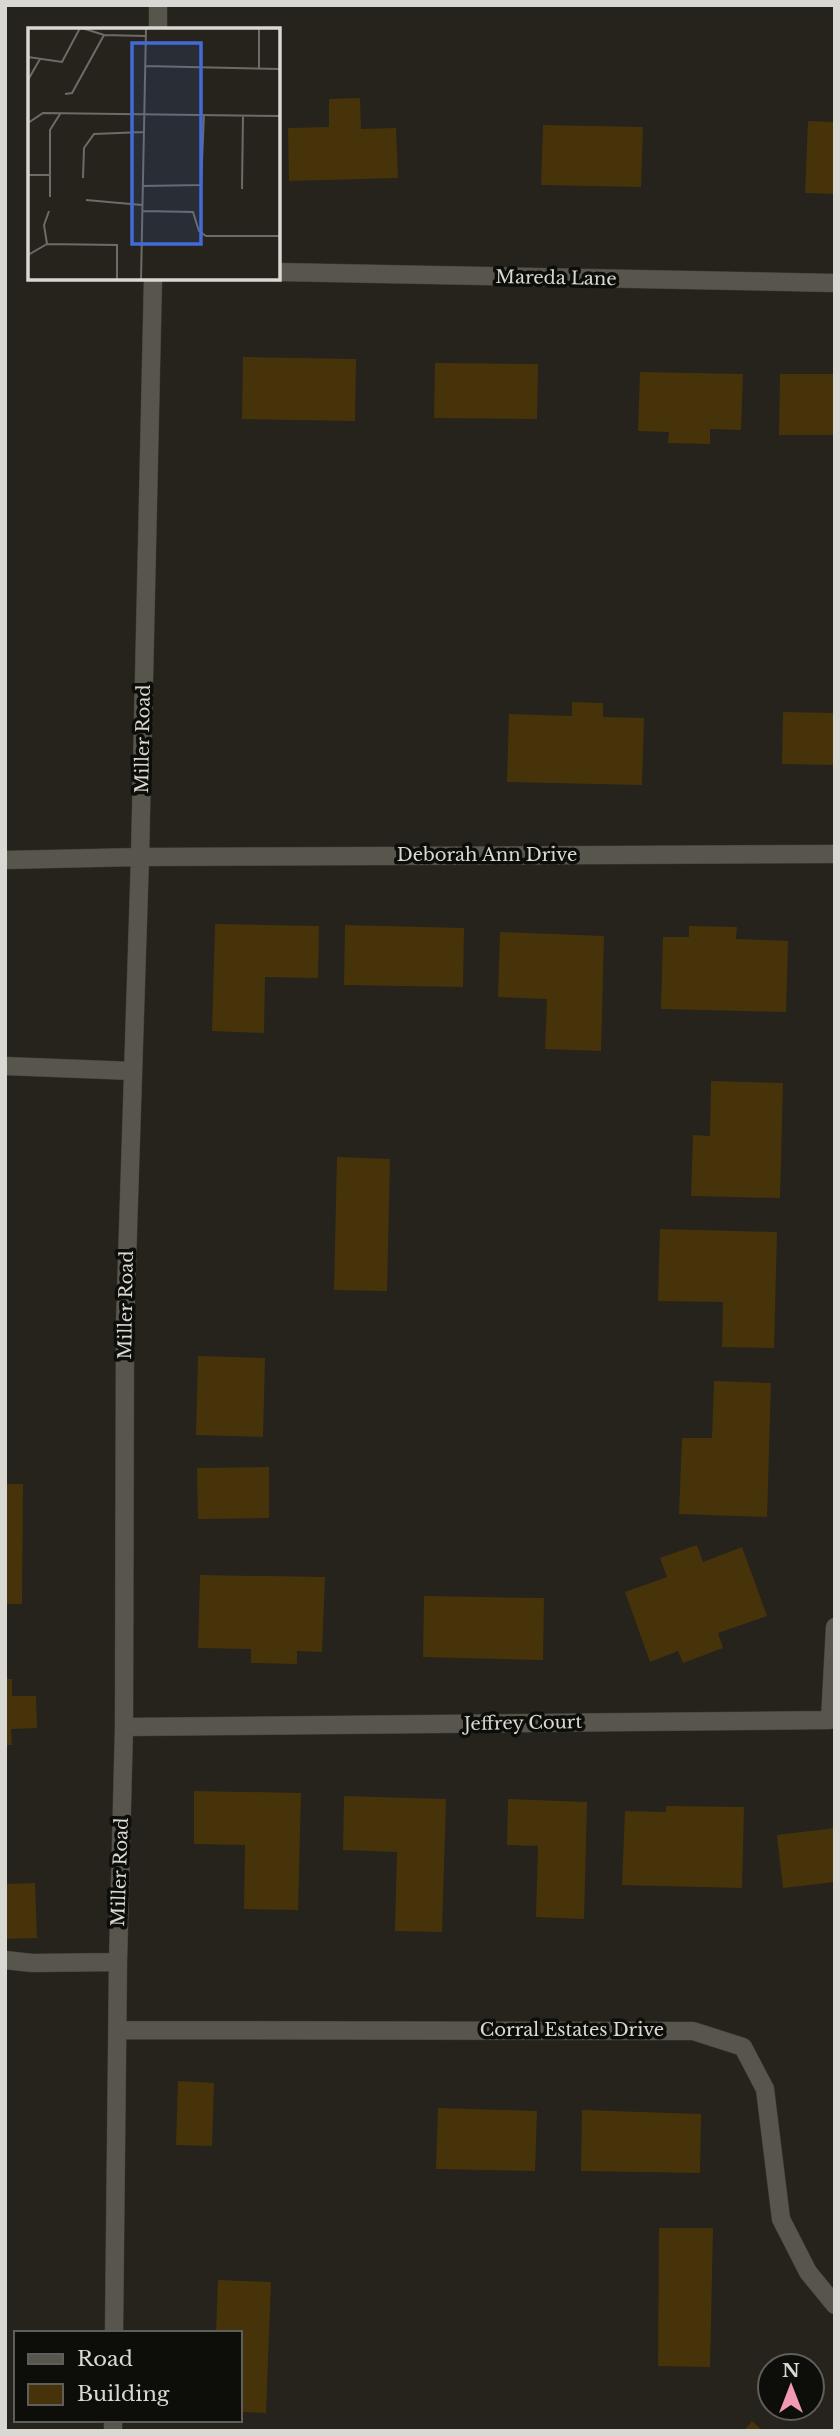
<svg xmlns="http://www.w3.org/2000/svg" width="840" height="2436" font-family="'Libre Baskerville',serif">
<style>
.building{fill:#47330a}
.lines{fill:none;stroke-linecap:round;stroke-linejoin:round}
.minor-casing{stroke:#3f3e37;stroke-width:19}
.minor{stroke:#57554c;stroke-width:18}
.labels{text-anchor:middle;stroke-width:7;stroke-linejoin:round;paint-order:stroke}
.street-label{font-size:18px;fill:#d9d8d3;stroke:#0d0d09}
.inset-road{fill:none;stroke:#6d6b65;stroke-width:2}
.view{fill:#436ad7;fill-opacity:0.15;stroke:#436ad7;stroke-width:3.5}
.inset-edge{fill:none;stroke:#d9d8d3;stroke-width:3.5}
</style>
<rect width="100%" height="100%" fill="#25231b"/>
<!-- building -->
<path class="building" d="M360,98l1,31 35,-1 2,50 -109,3 -1,-53 41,-1v-28z
M808,121l27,1v72l-30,-1z
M543,125l100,2 -2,60 -100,-2z
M243,357l113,2 -1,62 -113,-2z
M435,363l103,1 -1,55 -103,-1z
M640,372l103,2 -2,56 -31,-1v15l-42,-1 1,-11 -31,-1z
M780,374h55v61h-56z
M572,702l31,1v14l41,1 -2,67 -135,-3 2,-68 63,2z
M783,712l52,1v52l-53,-1z
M215,924l104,2 -1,52 -53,-1 -1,56 -52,-2z
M345,925l119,3 -1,59 -119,-2z
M689,926l48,1 -1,12 52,2 -2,71 -125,-3 2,-72h26z
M500,932l104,4 -3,115 -56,-2 2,-50 -49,-2z
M711,1081l72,2 -3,115 -89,-2 2,-61 17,1z
M337,1157l53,2 -3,132 -53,-1z
M660,1229l117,3 -3,116 -52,-1 1,-45 -65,-1z
M198,1356l67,2 -2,79 -67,-2z
M714,1381l57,2 -4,134 -88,-3 3,-76h30z
M269,1467v51l-71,1 -1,-51z
M5,1484h18l-1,120h-17z
M697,1545l6,17 39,-15 25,69 -49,17 5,15 -40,15 -5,-12 -28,11 -25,-70 42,-15 -7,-19z
M200,1575l125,2 -3,75 -25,-1v13l-46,-1v-14l-53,-1z
M424,1596l120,2 -1,62 -120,-3z
M5,1679h7v17h24l1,32 -26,1 1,16h-7z
M194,1791l107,2 -3,117 -54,-1 1,-64 -51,-1z
M344,1796l102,3 -4,133 -47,-1 2,-79 -54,-2z
M508,1799l79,3 -3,117 -48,-2 2,-71 -31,-1z
M666,1806l78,1 -2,81 -120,-3 3,-74 41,1z
M835,1828v54l-52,6 -6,-53z
M35,1883l2,55 -32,1v-55z
M178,2081l36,2 -2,63 -36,-1z
M438,2108l99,3 -2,60 -99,-2z
M582,2110l119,4 -1,59 -119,-2z
M659,2228h54l-3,139 -52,-1z
M218,2280l53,2 -5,131 -26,-1v-79h-24z
M752,2421l11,10h-19z"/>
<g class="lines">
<!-- minor casing -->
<g class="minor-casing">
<path id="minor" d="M158,30v-25
M278,272l557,11
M5,860l135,-3 695,-3
M5,1066l128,5
M124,1727l706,-7 5,-93
M5,1960l27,3 86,-1
M118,2030l575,1 50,16 22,42 16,130 27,53 27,33
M114,2333l4,-371 6,-235 1,-403 15,-467 13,-579
M113,2431v-11"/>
</g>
<!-- minor -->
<use href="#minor" class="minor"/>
</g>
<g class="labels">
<!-- street labels -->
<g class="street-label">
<text transform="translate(556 278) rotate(1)" y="6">Mareda Lane</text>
<text transform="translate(143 739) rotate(-89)" y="6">Miller Road</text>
<text x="487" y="861">Deborah Ann Drive</text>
<text transform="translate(126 1305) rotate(-89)" y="6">Miller Road</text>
<text transform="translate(523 1723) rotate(-1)" y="6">Jeffrey Court</text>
<text transform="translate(120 1872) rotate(-88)" y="6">Miller Road</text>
<text x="572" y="2036">Corral Estates Drive</text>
</g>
</g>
<!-- overview -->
<g transform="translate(28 28)">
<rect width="252" height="252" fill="#25231b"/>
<path class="inset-road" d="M54,0l22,7 41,1M231,0v40M0,29l34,5 18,-34M117,38l135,3M0,52l12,-21M37,66l7,-1 32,-58M0,95l15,-10 237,3M0,147h22M55,150l1,-30 10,-14 49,-2M114,158l59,-1 3,-71M214,161l1,-74M22,169v-67l10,-16M58,172l56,5M114,183l51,1 6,19 7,5h74M19,216l70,1v35M19,216l-3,-19 5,-14M0,227l19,-11M113,252l5,-252"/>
<path class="view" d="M104,15h69v201h-69z"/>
<rect width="252" height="252" class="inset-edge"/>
</g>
<!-- border -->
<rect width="840" height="2436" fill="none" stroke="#d9d8d3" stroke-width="14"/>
<!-- legend -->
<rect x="14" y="2331" width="228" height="91" fill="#0d0d09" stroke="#5f5e5a" stroke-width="2"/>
<rect x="28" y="2354" width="35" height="10" fill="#57554c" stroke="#5f5e5a" stroke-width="2"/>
<text x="77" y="2366" font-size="21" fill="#d9d8d3">Road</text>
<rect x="28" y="2384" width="35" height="21" fill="#47330a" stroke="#5f5e5a" stroke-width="2"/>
<text x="77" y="2401" font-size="21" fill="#d9d8d3">Building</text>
<!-- north arrow -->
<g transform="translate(791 2387)"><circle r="33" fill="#0d0d09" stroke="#5f5e5a" stroke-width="2"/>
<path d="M0-5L12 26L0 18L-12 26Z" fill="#f19ab2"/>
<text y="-10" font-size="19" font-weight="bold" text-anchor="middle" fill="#d9d8d3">N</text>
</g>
</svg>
